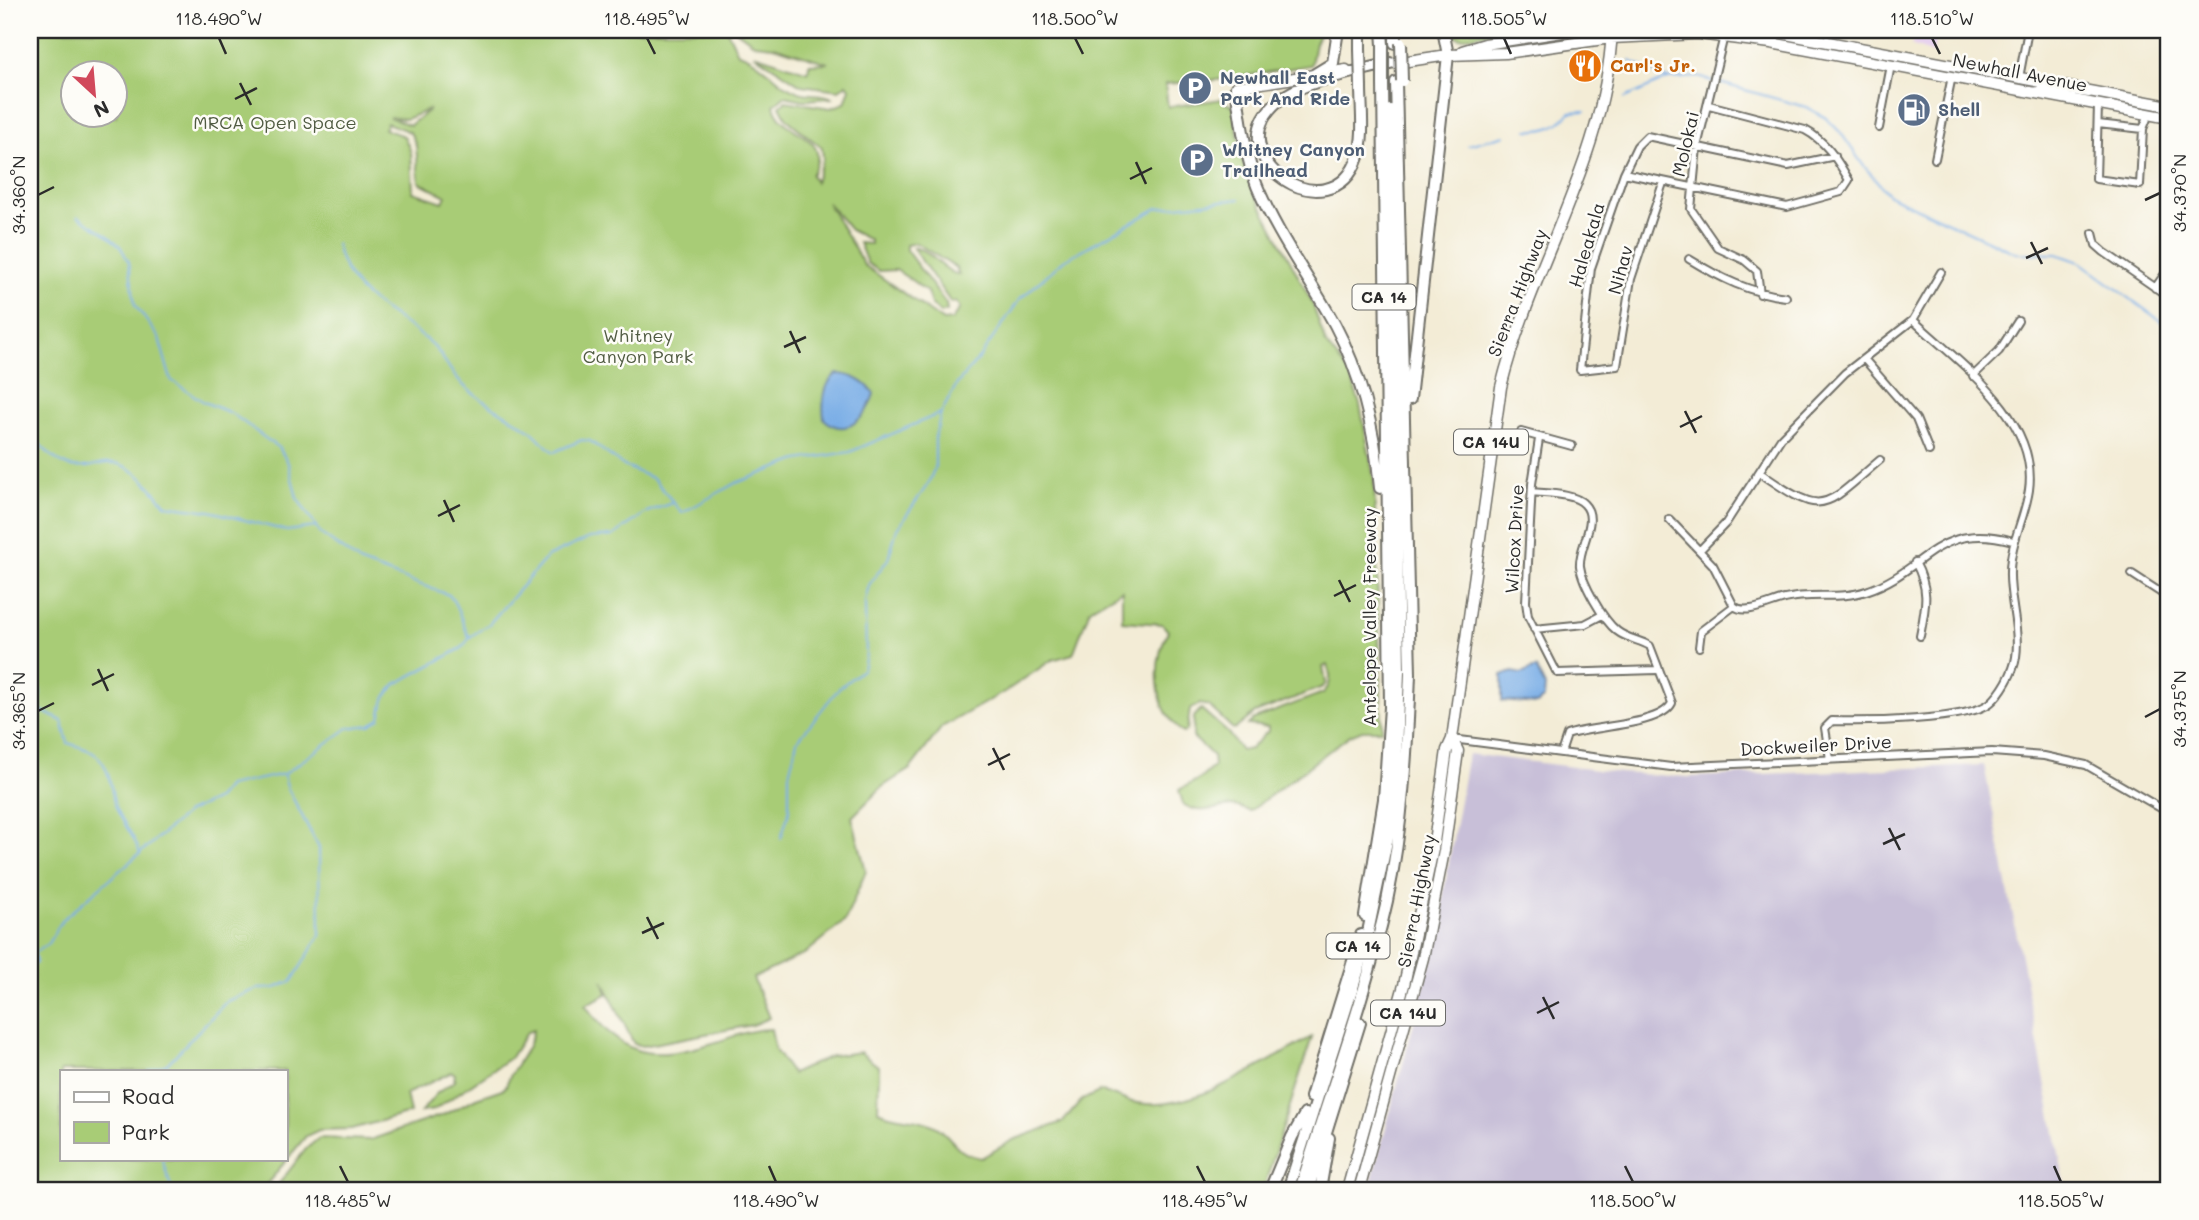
<svg xmlns="http://www.w3.org/2000/svg" width="2199" height="1220" font-family="Mali,sans-serif">
<style>
.built{fill:#e7d2ef}
.industrial{fill:#c8bfd8}
.green{fill:#a8cc76;stroke:#6a7c50;stroke-width:2;fill-rule:evenodd}
.water{fill:#79ade6;stroke:#526c88;stroke-width:2}
.lines{fill:none;stroke-linecap:round;stroke-linejoin:round}
.stream{stroke:#79ade6;stroke-width:2}
.minor-casing{stroke:#716f67;stroke-width:10}
.primary-casing{stroke:#716f67;stroke-width:13}
.motorway-casing{stroke:#716f67;stroke-width:14}
.minor{stroke:#fff;stroke-width:6}
.primary{stroke:#fff;stroke-width:10}
.motorway{stroke:#fff;stroke-width:10}
.motorway-bridge-casing{stroke:#716f67;stroke-width:14;stroke-linecap:butt}
.motorway-bridge{stroke:#fff;stroke-width:10}
.ticks{fill:none;stroke:#2b2b2b;stroke-width:2.5}
.labels{text-anchor:middle;stroke-width:5;stroke-linejoin:round;paint-order:stroke}
.shield{fill:#fdfcf7;stroke:#6a6a68;stroke-width:2}
.shield-label{font-size:16px;font-weight:bold;fill:#2b2b2b}
.food-label{font-size:18px;font-weight:bold;fill:#c56008;stroke:#fdfcf7;text-anchor:start}
.street-label{font-size:18px;fill:#2b2b2b;stroke:#fdfcf7}
.service-label{font-size:18px;font-weight:bold;fill:#4e5e75;stroke:#fdfcf7;text-anchor:start}
.park-label{font-size:18px;fill:#505b42;stroke:#fdfcf7}
.neatline{fill:none;stroke:#2b2b2b;stroke-width:2.5}
.ticks-label{font-size:18px;text-anchor:middle;fill:#2b2b2b}
</style>
<rect width="100%" height="100%" fill="#fdfcf7"/>
<filter id="ink" filterUnits="userSpaceOnUse"><feTurbulence type="fractalNoise" baseFrequency=".0143" numOctaves="2"/><feDisplacementMap in="SourceGraphic" scale="14" xChannelSelector="R" yChannelSelector="G"/><feConvolveMatrix kernelMatrix="1 2 1 2 8 2 1 2 1" color-interpolation-filters="sRGB"/></filter>
<filter id="wash" filterUnits="userSpaceOnUse"><feTurbulence type="fractalNoise" baseFrequency=".00686" numOctaves="4" result="noise"/><feDisplacementMap in="SourceGraphic" scale="28" xChannelSelector="R" yChannelSelector="G"/><feGaussianBlur stdDeviation="1.57" result="paint"/><feColorMatrix in="noise" values="0 0 0 0 0 0 0 0 0 0 0 0 0 0 0 0 0 1.4 0 .05"/><feComposite in="paint" operator="in"/></filter>
<g filter="url(#wash)">
<rect width="100%" height="100%" fill="#f3ecd6"/>
<!-- built -->
<path class="built" d="M1920,30h22l-6,4 -3,19 -22,-8z"/>
<!-- industrial -->
<path class="industrial" d="M1468,754l153,19 68,4 295,-12 82,425h-697l65,-242z"/>
<!-- green -->
<path class="green" d="M30,30h697l11,23c24,6 38,31 61,39 11,4 23,0 33,6l-28,2 -20,-4 -10,9c7,32 62,29 37,70l4,7 8,-24 -1,-10 -35,-29 -7,-13 5,-5 46,7 14,-5 5,-15 -3,-4 -8,6 -38,-5 -47,-31 54,18 1,-8 19,-1 -54,-17 -19,-2 -19,-14h585l-6,13 -4,22 -84,14 -62,5 3,23 54,-8 2,4 9,2 10,56 10,29 59,112 14,42 24,30 10,31 14,73 8,252h-20l-12,5 -100,76c-5,-1 -12,-5 -17,-5 -18,1 -33,10 -50,-2l-4,-14 22,-12 13,-12 -1,-10 -20,-19 1,-20 7,-8 27,24 13,18 9,-2 18,-18v-4l-20,-2 6,-6 69,-26c9,-8 9,-17 4,-28l-4,2 3,16 -3,4 -68,26 -21,17 -25,-24 -9,-2 -10,5 -3,21 -4,3c-30,-25 -31,-69 -15,-102l-6,-7 -40,-3v-31l-32,19 -17,45 -21,6 -46,31 -64,36 -32,42 -28,18 -30,30 14,54 -21,50 -39,32 -53,25 16,40 -17,7 -109,21 -9,-2 -31,-63 4,13 -22,11c39,53 65,57 128,38 20,-6 37,-14 58,-14l4,21 17,24 39,-18 29,-4 19,15 -1,44c21,10 46,5 63,19 18,15 15,23 40,28l32,-18 50,-18 19,-22 19,-9c10,3 20,8 31,11 56,14 132,-39 180,-65l-49,153h-989l32,-41 13,-11 51,2 75,-26 31,-16 29,-10c7,-22 25,-36 28,-58l-6,2 -16,25 -77,53 -13,2 15,-18 18,-13 1,-7 -3,-2 -46,22 4,19 -58,16 -33,1 -13,6 -44,54h-232zM74,74h42v42h-42zM430,109l-20,16 -21,-8 17,2zM387,123l23,9 6,13 3,37 27,14 -3,6 -30,-10 -2,-40 -7,-16 -20,-7zM827,202l23,28 20,10v4l-11,-1 8,20 12,8 17,-1 18,12 13,10 4,12 9,9 7,-2 -1,-7 -40,-54v-5l10,-2 40,25 3,7c-17,-4 -31,-28 -46,-27l38,55 5,-1 4,6 -8,12 -9,1 -79,-56zM61,1071h224v88h-224z
M1450,30h57l-47,8 -10,-5z"/>
<!-- water -->
<path class="water" d="M837,374c14,0 30,8 37,20 -6,22 -28,46 -50,25 -2,-15 -1,-36 13,-45z
M1536,668l9,18 -1,12 -7,6 -35,-3v-26l11,-3 8,2z"/>
<g class="lines">
<!-- stream -->
<path class="stream" d="M1630,61l38,18 30,-2 108,30 20,11 15,15 22,32 26,30 127,58 41,1 23,8 89,65
M1625,98l43,-19
M1528,130c19,1 30,-3 42,-18l15,-1
M1468,145l37,-10
M78,216l28,18 14,12 9,16 6,43 24,33 12,42 33,22 27,11 49,36 8,14 9,35 24,36 40,29 88,32c10,10 12,28 20,41
M336,244c13,57 56,65 94,99 13,11 18,26 29,38 19,20 49,33 71,49 9,7 15,16 24,22l28,-12 8,1 34,25 30,13 28,34 54,-30 62,-23 52,-8 91,-39 16,-29 23,-27 40,-58 44,-39 94,-52 82,-9
M30,435c11,10 23,25 38,31 13,4 25,-1 38,-3 24,-4 47,26 60,42l44,6 77,20 28,-4
M30,681l10,10v19l22,11 6,22c11,4 26,7 33,17 9,12 10,29 13,42 6,19 21,33 26,52
M781,838l8,-26v-38l8,-33 42,-53 24,-19 3,-14 -1,-54 4,-16 19,-26 9,-30 31,-45 7,-17v-30l6,-24
M30,969l6,-6 -2,-10 13,-8 16,-26 125,-107 29,-13 11,-13 56,-12 64,-46 22,-3 10,-7 4,-19 12,-15 66,-36 8,-11 19,-13 58,-67 42,-19 24,-2 34,-24 25,-9
M149,1071l18,-7 60,-63 30,-12 18,-1 17,-7 28,-46 -1,-87 -31,-59 -4,-13
M162,1159l10,31"/>
</g>
</g>
<g filter="url(#ink)">
<g class="lines">
<!-- minor casing -->
<g class="minor-casing">
<path id="minor" d="M2019,78l9,-48
M2035,91l8,-3 46,6
M2098,104l-2,75 44,6 3,-56 6,-15
M2098,124l45,5
M1879,128l12,-63
M1935,159l17,-83
M1624,173l163,34 54,-15 8,-12c-12,-20 -23,-39 -44,-50l-96,-25
M1663,183l-32,96 -14,87 -37,4 11,-102 33,-95 13,-27 10,-10 141,30 47,-10
M2093,233l3,12 8,7 65,45
M1689,259c31,19 61,34 97,38
M2155,288l14,-20
M1760,294l-3,-23 -13,-11 -26,-12 -27,-39 6,-62 27,-111 9,-6 36,5
M1865,360l51,59 13,32
M1973,376l26,-25 19,-30
M1521,432l51,14
M1539,439l-7,45 -6,118 2,14 29,57 100,-3
M1759,472c66,46 62,38 121,-12
M1532,492c14,2 42,1 52,12 16,16 -6,43 -4,62 2,17 23,54 37,65 10,8 23,9 33,15l22,57c-11,23 -83,23 -105,32l-6,18
M1669,519l44,46 21,41c12,10 37,-4 51,-7 26,-7 55,1 81,-8 61,-20 70,-71 147,-50
M1700,550l26,-27 55,-85 64,-65 68,-53 28,-48
M1915,562c15,28 11,43 5,74
M2132,574l37,24
M1534,629l51,-5 17,-9
M1699,647l2,-16 33,-25
M1452,739l219,28 321,-15 52,4 42,9 83,48
M1830,759l-5,-31 7,-7c31,1 136,0 158,-18 11,-9 24,-31 26,-46 4,-27 -7,-58 -6,-85 0,-29 15,-54 19,-82 10,-72 -70,-127 -116,-170"/>
</g>
<!-- primary casing -->
<g class="primary-casing">
<path id="primary" d="M1764,30l405,76
M1462,51l23,-7 90,-14
M1395,63l53,-8 58,-2 105,-15 87,-4 73,9 398,75
M1236,87l110,-17
M1347,1190l57,-205 29,-136 14,-99 5,-11 49,-352c30,-122 105,-229 111,-357
M1359,1190l64,-232 21,-107 14,-100 -6,-12"/>
</g>
<!-- motorway casing -->
<g class="motorway-casing">
<path id="motorway" d="M1382,30l1,15
M1395,30v13
M1360,49v-19
M1315,74l18,-11 5,-33
M1236,87c5,34 9,67 21,99 20,49 53,93 78,139 27,51 40,107 45,163
M1361,87c0,22 4,49 -3,70 -26,78 -145,0 -80,-56 25,-21 80,-29 112,-38
M1410,399l38,-344 -5,-25
M1365,916l19,-117 6,-92 -7,-623
M1311,1097l50,-162
M1270,1190l22,-53 13,-23
M1288,1190l75,-234 25,-120 7,-56 4,-109 -9,-561
M1300,1190c29,-96 65,-191 87,-289 16,-75 20,-150 23,-227l-14,-592
M1308,1190l52,-167
M1320,1190l9,-52"/>
</g>
<!-- minor -->
<use href="#minor" class="minor"/>
<!-- primary -->
<use href="#primary" class="primary"/>
<!-- motorway -->
<use href="#motorway" class="motorway"/>
<!-- motorway-bridge casing -->
<g class="motorway-bridge-casing">
<path id="motorway-bridge" d="M1401,43l1,38
M1383,45v39
M1360,49l1,38"/>
</g>
<!-- motorway-bridge -->
<use href="#motorway-bridge" class="motorway-bridge"/>
</g>
</g>
<!-- ticks -->
<path class="ticks" d="M219,38l7,16M647,38l8,16M1075,38l8,16M1504,38l7,16M1932,38l8,16M240,83l11,22M235,99l22,-11M1136,162l10,22M1130,179l22,-11M38,195l16,-8M2145,200l15,-7M2031,242l11,22M2026,258l22,-10M790,331l10,22M784,347l22,-10M1685,411l11,22M1680,427l22,-11M444,500l10,22M438,516l22,-11M1339,580l11,22M1334,596l22,-11M98,669l10,22M92,685l22,-11M38,711l16,-8M2145,717l15,-8M993,748l11,22M988,765l22,-11M1889,828l11,22M1883,844l22,-10M647,917l11,22M642,933l22,-10M1543,997l11,22M1537,1013l22,-11M340,1166l8,16M769,1166l7,16M1197,1166l8,16M1625,1166l8,16M2054,1166l7,16"/>
<!-- icons -->
<defs>
<g id="restaurant-disc" transform="scale(1.75)"><circle r="9.5" fill="#e8710a" stroke="#fdfcf7"/><path d="M-5-6h1v4h1v-4h1v4h1v-4h1v5L-1.5 .5V6h-2V.5L-5-1ZM5-6V6H3V1.5H1.5Q1.5-4 5-6Z" fill="#fff"/></g>
<g id="parking-disc" transform="scale(1.75)"><circle r="9.5" fill="#5c6f8a" stroke="#fdfcf7"/><path d="M-3.5-5.5H1a3.5 3.5 0 0 1 0 7H-1V5.5H-3.5ZM-1-3.4V-.6H.8a1.4 1.4 0 0 0 0-2.8Z" fill="#fff"/></g>
<g id="fuel-disc" transform="scale(1.75)"><circle r="9.5" fill="#5c6f8a" stroke="#fdfcf7"/><path d="M-5.5-6h7V0h2V4h1.3V-2.5L3-4.5l.8-.8L6-3V5H2.5V1h-1V6h-7ZM-4.2-4.7v3.2H.2V-4.7Z" fill="#fff"/></g>
</defs>
<g fill-rule="evenodd">
<use href="#restaurant-disc" x="1585" y="66"/>
<use href="#parking-disc" x="1195" y="88"/>
<use href="#fuel-disc" x="1914" y="110"/>
<use href="#parking-disc" x="1197" y="160"/>
</g>
<g class="labels">
<!-- shield labels -->
<g class="shield">
<rect x="1352.5" y="284.5" width="63" height="25" rx="5"/>
<rect x="1454" y="429.5" width="74" height="25" rx="5"/>
<rect x="1326.5" y="933.5" width="63" height="25" rx="5"/>
<rect x="1371" y="1000.5" width="74" height="25" rx="5"/>
</g>
<g class="shield-label">
<text x="1384" y="303">CA 14</text>
<text x="1491" y="448">CA 14U</text>
<text x="1358" y="952">CA 14</text>
<text x="1408" y="1019">CA 14U</text>
</g>
<!-- food labels -->
<g class="food-label">
<text x="1610" y="72">Carl's Jr.</text>
</g>
<!-- street labels -->
<g class="street-label">
<text transform="translate(2020 73) rotate(11)" y="6">Newhall Avenue</text>
<text transform="translate(1686 144) rotate(-77)" y="6">Molokai</text>
<text transform="translate(1587 245) rotate(-74)" y="6">Haleakala</text>
<text transform="translate(1621 270) rotate(-75)" y="6">Nihav</text>
<text transform="translate(1518 293) rotate(-69)" y="6">Sierra Highway</text>
<text transform="translate(1515 539) rotate(-87)" y="6">Wilcox Drive</text>
<text transform="translate(1370 617) rotate(-90)" y="6">Antelope Valley Freeway</text>
<text transform="translate(1816 746) rotate(-3)" y="6">Dockweiler Drive</text>
<text transform="translate(1417 901) rotate(-79)" y="6">Sierra Highway</text>
</g>
<!-- service labels -->
<g class="service-label">
<text x="1220" y="84">Newhall East<tspan x="1220" dy="21">Park And Ride</tspan></text>
<text x="1938" y="116">Shell</text>
<text x="1222" y="156">Whitney Canyon<tspan x="1222" dy="21">Trailhead</tspan></text>
</g>
<!-- park labels -->
<g class="park-label">
<text x="275" y="129">MRCA Open Space</text>
<text x="638" y="342">Whitney<tspan x="638" dy="21">Canyon Park</tspan></text>
</g>
</g>
<!-- margin -->
<rect width="2199" height="1220" fill="none" stroke="#fdfcf7" stroke-width="77"/>
<!-- legend -->
<rect x="60" y="1070" width="228" height="91" fill="#fdfcf7" stroke="#a9a8a5" stroke-width="2"/>
<rect x="74" y="1092" width="35" height="10" fill="#ffffff" stroke="#a9a8a5" stroke-width="2"/>
<text x="122" y="1104" font-size="21" fill="#2b2b2b">Road</text>
<rect x="74" y="1122" width="35" height="21" fill="#a8cc76" stroke="#a9a8a5" stroke-width="2"/>
<text x="122" y="1140" font-size="21" fill="#2b2b2b">Park</text>
<!-- north arrow -->
<g transform="translate(94 94) rotate(154)"><circle r="33" fill="#fdfcf7" stroke="#a9a8a5" stroke-width="2"/>
<path d="M0-5L12 26L0 18L-12 26Z" fill="#d1495b"/>
<text y="-10" font-size="19" font-weight="bold" text-anchor="middle" fill="#2b2b2b">N</text>
</g>
<rect x="38" y="38" width="2122" height="1144" class="neatline"/>
<g class="ticks-label">
<text x="219" y="25">118.490°W</text>
<text x="647" y="25">118.495°W</text>
<text x="1075" y="25">118.500°W</text>
<text x="1504" y="25">118.505°W</text>
<text x="1932" y="25">118.510°W</text>
<text transform="translate(2180 193) rotate(-90)" y="6">34.370°N</text>
<text transform="translate(19 195) rotate(-90)" y="6">34.360°N</text>
<text transform="translate(2180 709) rotate(-90)" y="6">34.375°N</text>
<text transform="translate(19 711) rotate(-90)" y="6">34.365°N</text>
<text x="348" y="1207">118.485°W</text>
<text x="776" y="1207">118.490°W</text>
<text x="1205" y="1207">118.495°W</text>
<text x="1633" y="1207">118.500°W</text>
<text x="2061" y="1207">118.505°W</text>
</g>
</svg>
